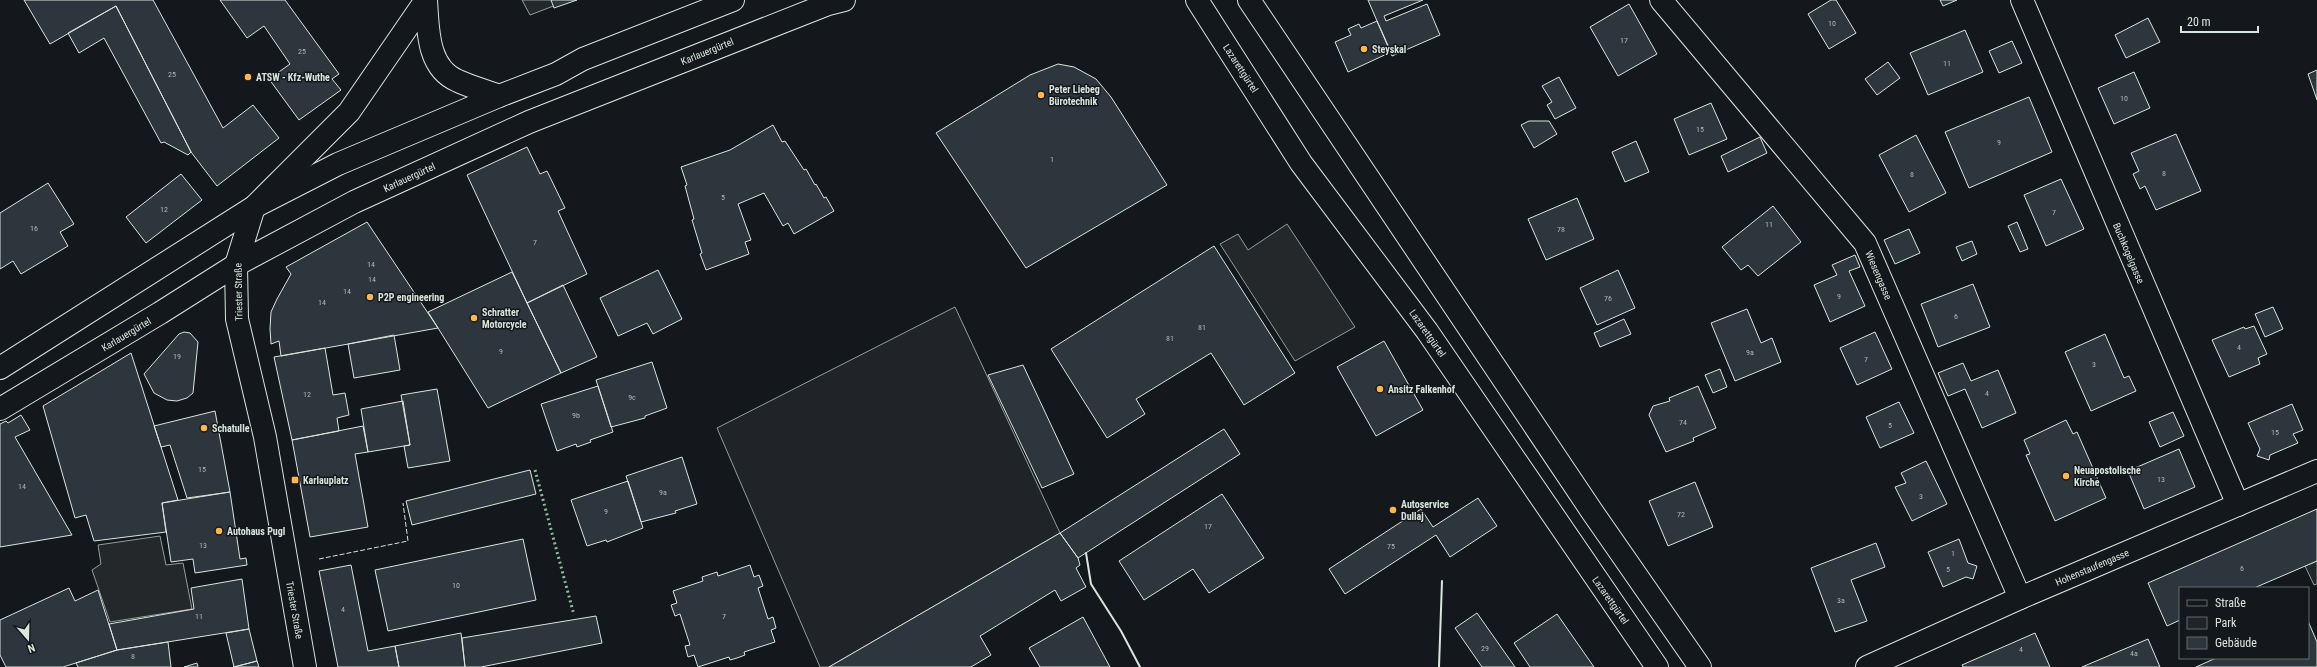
<svg xmlns="http://www.w3.org/2000/svg" width="2317" height="667" font-family="'Roboto Condensed',sans-serif">
<style>
.green{fill:#202428;stroke:#939e99}
.parking{fill:#24282b;stroke:#939e99}
.building{fill:#2c363c;stroke:#d8e6dc}
.lines{fill:none;stroke-linecap:round;stroke-linejoin:round}
.street-casing{stroke:#d8e6dc;stroke-width:24}
.secondary-casing{stroke:#d8e6dc;stroke-width:24}
.primary-casing{stroke:#d8e6dc;stroke-width:24}
.street{stroke:#14181c;stroke-width:22}
.secondary{stroke:#14181c;stroke-width:22}
.primary{stroke:#14181c;stroke-width:22}
.hedge{stroke:#8ac095;stroke-width:3;stroke-dasharray:2 3;stroke-linecap:butt}
.fence{stroke:#d8e6dc;stroke-width:1;stroke-dasharray:5 2;stroke-linecap:butt}
.wall{stroke:#d8e6dc;stroke-width:2}
.poi-dot{fill:#ffb74d;stroke:#14181c;stroke-width:1.5}
.labels{text-anchor:middle;stroke-width:3;stroke-linejoin:round;paint-order:stroke}
.number-label{font-size:8px;fill:#adbab4}
.poi-label{font-size:10px;font-weight:bold;fill:#d8e6dc;stroke:#14181c;text-anchor:start}
.street-label{font-size:10px;fill:#d8e6dc;stroke:#14181c}
</style>
<rect width="100%" height="100%" fill="#14181c"/>
<!-- green -->
<path class="green" d="M955,307l105,226 -231,134h-9l-103,-239z"/>
<!-- parking -->
<path class="parking" d="M522,0h47l-39,15z
M1287,224l68,103 -60,34 -75,-117 18,-10 10,16z
M160,536l6,29 17,-2 9,46 -82,13 -18,-52 9,-6 -3,-19z
M2317,561v23l-3,1 -9,-19z"/>
<!-- building -->
<path class="building" d="M24,0h129l70,128 30,-23 26,33 -62,48 -26,-34 -75,-146 -66,38z
M220,0h65l54,74 -7,5 9,11 -42,30 -30,-41 21,-15 -26,-38 -17,12z
M551,0h26l-23,8z
M1368,0h55l-39,16 2,5 41,-17 13,31 -48,21z
M1831,0h5l20,33 -27,16 -21,-35z
M1940,0h17l-14,6z
M1629,4l28,50 -39,22 -28,-49z
M116,6l75,146 -3,3 -24,-13 -3,1 -57,-105 -25,15 -11,-20z
M2148,18l12,24 -34,16 -11,-23z
M1377,21l14,31 -43,20 -13,-30 16,-7 -3,-6 11,-5 2,4z
M1965,30l18,42 -55,23 -18,-42z
M2012,41l10,22 -23,10 -10,-22z
M1888,62l12,16 -23,17 -12,-16z
M1058,64l16,3 22,12 15,18 56,88 -141,83 -90,-135 94,-58z
M2317,70v30l-9,-26z
M2134,72l16,36 -36,16 -16,-36z
M1559,77l17,31 -21,11 -8,-14 5,-3 -10,-16z
M2029,97l23,55 -83,36 -24,-56z
M1711,103l16,36 -38,16 -15,-36z
M1529,121h20l8,13 -23,14 -13,-23z
M773,125l9,17 3,-1 19,29 2,-1 9,16 1,-1 8,14 2,-1 8,14 -40,23 -6,-11 -5,3 -19,-33 -26,11 13,36 -6,2 4,12 -43,16 -6,-16 2,-1 -10,-33 2,-1 -9,-33 2,-1 -6,-18 49,-17z
M2176,134l25,57 -45,19 -11,-24 -5,3 -7,-15 6,-3 -8,-18z
M1916,135l30,58 -37,19 -30,-57z
M1760,137l7,16 -39,19 -7,-16z
M1636,141l13,31 -24,10 -13,-30z
M527,147l13,27 7,-3 18,37 -7,3 29,63 -60,29 -60,-128z
M181,174l21,26 -56,43 -20,-26z
M2061,179l23,50 -38,17 -22,-51z
M48,183l26,41 -14,8 8,14 -47,28 -8,-13 -13,8v-56z
M1577,198l17,41 -48,21 -18,-41z
M1773,206l28,36 -43,34 -10,-11 -7,5 -19,-23z
M367,222l71,106 -157,28 -2,-15 -8,3 -1,-15 1,-17 6,-13 14,-25 -5,-7z
M2017,222l11,27 -8,3 -12,-26z
M1909,229l11,24 -25,11 -11,-24z
M1972,241l5,13 -15,7 -6,-14z
M1214,246l81,127 -51,32 -33,-52 -75,46 9,15 -38,24 -56,-89z
M1855,255l5,12 -11,4 16,35 -35,16 -16,-37 23,-10 -5,-10z
M658,270l24,49 -29,15 -6,-11 -29,13 -18,-38z
M1618,270l17,38 -38,17 -17,-37z
M512,272l49,101 -73,35 -60,-96z
M1973,284l17,43 -52,20 -17,-43z
M563,285l34,72 -36,16 -34,-70z
M2273,307l10,22 -18,8 -10,-23z
M1747,309l14,34 11,-5 9,24 -46,19 -24,-58z
M1624,319l7,15 -31,13 -6,-14z
M2254,326l13,28 -9,4 2,6 -31,13 -17,-37 32,-13 1,2z
M184,332l6,1 8,9 -5,51 -6,5 -10,3 -10,-1 -13,-7 -10,-19 35,-40z
M1875,332l17,37 -35,16 -17,-37z
M2105,334l19,44 5,-2 7,15 -45,20 -26,-59z
M394,335l6,35 -46,8 -6,-34z
M1384,341l39,69 -47,26 -39,-69z
M325,348l8,47 12,-2 4,22 -12,3 2,13 -47,9 -18,-83z
M131,353l47,147 -16,3 4,29 -72,9 -8,-26 -11,3 -32,-112z
M652,362l15,46 -22,8v2l-34,9 -15,-47z
M1963,363l8,18 27,-11 18,43 -34,15 -17,-39 -17,7 -10,-23z
M1023,365l51,109 -32,14 -54,-113z
M1720,369l7,18 -14,6 -8,-18z
M598,386l15,46 -23,8 1,2 -14,5 -1,-3 -19,7 -16,-47z
M1698,386l18,42 -23,10 1,3 -28,11 -17,-37 4,-9 17,-5 -1,-3z
M437,389l13,72 -42,7 -4,-22 6,-1 -9,-50z
M403,401l7,44 -42,7 -7,-43z
M1899,402l15,31 -34,15 -14,-31z
M2292,404l11,26 -10,4 5,9 -28,12 -1,5 -12,-4 3,-7 -12,-26z
M215,411l15,81 -43,6 -17,-53 -9,2 -7,-21z
M2173,412l11,24 -24,11 -11,-25z
M21,415l9,15 -15,7 57,98 -72,12v-123l6,-3 2,2z
M2066,420l7,14 4,-2 29,66 -51,23 -29,-66 4,-1 -6,-14z
M363,426l5,26 -13,2 13,73 -58,10 -18,-97z
M1224,429l16,25 -162,104 -18,-25z
M2179,449l16,38 -51,22 -16,-38z
M682,457l15,47 -22,7 1,2 -35,9 -15,-46z
M1926,461l21,43 -35,17 -17,-34 11,-4 -5,-10z
M530,470l6,24 -124,31 -6,-24z
M628,481l15,47 -36,14 -1,-2 -19,6 -16,-46z
M1695,482l18,45 -45,19 -19,-45z
M230,492l10,67 6,-1 1,7 -52,8 -2,-14 -22,3 -9,-59z
M1222,494l42,64 -55,35 -16,-24 -49,31 -25,-39z
M1478,498l19,28 -47,31 -14,-22 -91,59 -16,-25 92,-60 12,18z
M2317,509v52l-63,27h-74v32l-13,6 -19,-43z
M1060,533l18,25 2,7 -4,3 10,19 -25,14 -6,-11 -75,46 11,19 -20,12h-142z
M523,539l13,61 -148,31 -13,-61z
M1959,539l9,24 9,3 -4,13 -7,-2 -23,10 -15,-35z
M1876,543l9,24 -34,13 16,41 -32,11 -24,-64z
M351,565l17,86 27,-5 4,21h-61l-19,-96z
M750,565l4,12 5,-2 4,11 -5,2 10,31 5,-2 3,11 -5,2 4,12 -31,10 1,3 -8,3 -7,2 -1,-3 -31,10 -4,-12 -6,2 -3,-11 5,-1 -10,-31 -5,2 -4,-11 6,-2 -4,-12 30,-10 -1,-4 15,-5 1,4z
M242,579l7,50 -132,21 -8,-26 85,-15 -3,-21z
M69,588l6,13 23,-11 19,60 -54,17h-57l-6,-12v-35z
M1477,613l38,54h-33l-27,-39z
M1557,614l37,53h-64l-16,-24z
M596,616l6,27 -121,24h-16l-3,-29z
M1083,617l27,50h-70l-11,-19z
M2308,621l9,21v25h-121l20,-9h92z
M249,629l8,32 -23,6 -8,-34z
M461,633l4,34h-66l-4,-21z
M2035,633l15,34h-87l-1,-2z
M2148,639l12,28h-78z
M168,642l3,25h-93l-2,-4 41,-13z
M257,661l2,6h-26h1z
M197,663l1,4h-14z"/>
<g class="lines">
<!-- street casing -->
<g class="street-casing">
<path id="street" d="M1661,0l204,243 155,355
M2022,0l216,505"/>
</g>
<!-- secondary casing -->
<g class="secondary-casing">
<path id="secondary" d="M426,0c2,29 1,68 32,81 13,6 28,10 41,15
M305,667l-40,-230 -28,-118 -1,-54 18,-58 95,-95 77,-112
M1867,667l153,-69 297,-127"/>
</g>
<!-- primary casing -->
<g class="primary-casing">
<path id="primary" d="M1197,0l104,163 126,168 230,336
M1249,0l342,510 109,157
M0,368l254,-161 84,-43 161,-68 57,-22 27,-15 150,-59
M0,409l160,-96 76,-48 118,-63 175,-80 299,-118 16,-4"/>
</g>
<!-- street -->
<use href="#street" class="street"/>
<!-- secondary -->
<use href="#secondary" class="secondary"/>
<!-- primary -->
<use href="#primary" class="primary"/>
<!-- hedge -->
<path class="hedge" d="M535,470l39,145"/>
<!-- fence -->
<path class="fence" d="M319,559l89,-18 -5,-38"/>
<!-- wall -->
<path class="wall" d="M1086,553l5,31 30,47 19,36
M1439,667l3,-86"/>
</g>
<!-- markers -->
<g class="poi-dot">
<circle cx="1364" cy="49" r="4"/>
<circle cx="248" cy="77" r="4"/>
<circle cx="1041" cy="95" r="4"/>
<circle cx="370" cy="297" r="4"/>
<circle cx="474" cy="318" r="4"/>
<circle cx="1380" cy="389" r="4"/>
<circle cx="204" cy="428" r="4"/>
<circle cx="2066" cy="476" r="4"/>
<rect x="291" y="476" width="8" height="8" rx="2"/>
<circle cx="1393" cy="510" r="4"/>
<circle cx="219" cy="531" r="4"/>
</g>
<g class="labels">
<!-- number labels -->
<g class="number-label">
<text x="1832" y="26">10</text>
<text x="1624" y="43">17</text>
<text x="302" y="54">25</text>
<text x="1947" y="66">11</text>
<text x="172" y="77">25</text>
<text x="2124" y="101">10</text>
<text x="1700" y="132">15</text>
<text x="1999" y="145">9</text>
<text x="1052" y="162">1</text>
<text x="2164" y="176">8</text>
<text x="1912" y="177">8</text>
<text x="723" y="200">5</text>
<text x="164" y="212">12</text>
<text x="2054" y="215">7</text>
<text x="1769" y="227">11</text>
<text x="34" y="231">16</text>
<text x="1561" y="232">78</text>
<text x="535" y="245">7</text>
<text x="371" y="267">14</text>
<text x="372" y="282">14</text>
<text x="347" y="294">14</text>
<text x="1839" y="299">9</text>
<text x="1608" y="301">76</text>
<text x="322" y="305">14</text>
<text x="1956" y="319">6</text>
<text x="1202" y="330">81</text>
<text x="1170" y="341">81</text>
<text x="2239" y="350">4</text>
<text x="501" y="354">9</text>
<text x="1750" y="355">9a</text>
<text x="177" y="359">19</text>
<text x="1866" y="362">7</text>
<text x="2094" y="367">3</text>
<text x="1987" y="396">4</text>
<text x="307" y="397">12</text>
<text x="632" y="400">9c</text>
<text x="576" y="418">9b</text>
<text x="1683" y="425">74</text>
<text x="1890" y="428">5</text>
<text x="2275" y="435">15</text>
<text x="202" y="472">15</text>
<text x="2161" y="482">13</text>
<text x="22" y="489">14</text>
<text x="663" y="495">9a</text>
<text x="1921" y="499">3</text>
<text x="606" y="514">9</text>
<text x="1681" y="517">72</text>
<text x="1208" y="529">17</text>
<text x="203" y="548">13</text>
<text x="1391" y="549">75</text>
<text x="1953" y="556">1</text>
<text x="2242" y="571">6</text>
<text x="1948" y="572">5</text>
<text x="456" y="588">10</text>
<text x="1841" y="603">3a</text>
<text x="343" y="612">4</text>
<text x="199" y="619">11</text>
<text x="724" y="619">7</text>
<text x="1485" y="651">29</text>
<text x="2021" y="652">4</text>
<text x="2134" y="656">4a</text>
<text x="133" y="659">8</text>
</g>
<!-- poi labels -->
<g class="poi-label">
<text x="1372" y="53">Steyskal</text>
<text x="256" y="81">ATSW - Kfz-Wuthe</text>
<text x="1049" y="93">Peter Liebeg<tspan x="1049" dy="12">Bürotechnik</tspan></text>
<text x="378" y="301">P2P engineering</text>
<text x="482" y="316">Schratter<tspan x="482" dy="12">Motorcycle</tspan></text>
<text x="1388" y="393">Ansitz Falkenhof</text>
<text x="212" y="432">Schatulle</text>
<text x="2074" y="474">Neuapostolische<tspan x="2074" dy="12">Kirche</tspan></text>
<text x="303" y="484">Karlauplatz</text>
<text x="1401" y="508">Autoservice<tspan x="1401" dy="12">Dullaj</tspan></text>
<text x="227" y="535">Autohaus Pugl</text>
</g>
<!-- street labels -->
<g class="street-label">
<text transform="translate(707 51) rotate(-22)" y="4">Karlauergürtel</text>
<text transform="translate(1241 68) rotate(57)" y="4">Lazarettgürtel</text>
<text transform="translate(409 177) rotate(-25)" y="4">Karlauergürtel</text>
<text transform="translate(2129 253) rotate(67)" y="4">Buchkogelgasse</text>
<text transform="translate(1879 275) rotate(67)" y="4">Wiesengasse</text>
<text transform="translate(238 292) rotate(-91)" y="4">Triester Straße</text>
<text transform="translate(1428 333) rotate(55)" y="4">Lazarettgürtel</text>
<text transform="translate(126 334) rotate(-31)" y="4">Karlauergürtel</text>
<text transform="translate(2092 567) rotate(-23)" y="4">Hohenstaufengasse</text>
<text transform="translate(1611 600) rotate(55)" y="4">Lazarettgürtel</text>
<text transform="translate(295 610) rotate(80)" y="4">Triester Straße</text>
</g>
</g>
<!-- legend -->
<rect x="2179" y="587" width="130" height="72" fill="#14181c" stroke="#626a69"/>
<rect x="2187" y="600" width="20" height="6" fill="#14181c" stroke="#626a69"/>
<text x="2215" y="607" font-size="12" fill="#d8e6dc">Straße</text>
<rect x="2187" y="617" width="20" height="12" fill="#202428" stroke="#626a69"/>
<text x="2215" y="627" font-size="12" fill="#d8e6dc">Park</text>
<rect x="2187" y="637" width="20" height="12" fill="#2c363c" stroke="#626a69"/>
<text x="2215" y="647" font-size="12" fill="#d8e6dc">Gebäude</text>
<!-- north arrow -->
<g transform="translate(28 639) rotate(160)" stroke="#14181c" stroke-width="3" paint-order="stroke">
<path d="M0-3L7 15L0 10L-7 15Z" fill="#d8e6dc"/>
<text y="-6" font-size="11" font-weight="bold" text-anchor="middle" fill="#d8e6dc">N</text>
</g>
<!-- scale -->
<path d="M2181 26v6h77v-6" fill="none" stroke="#d8e6dc" stroke-width="2"/>
<text x="2187" y="26" font-size="12" fill="#d8e6dc" stroke="#14181c" stroke-width="3" paint-order="stroke">20 m</text>
</svg>
